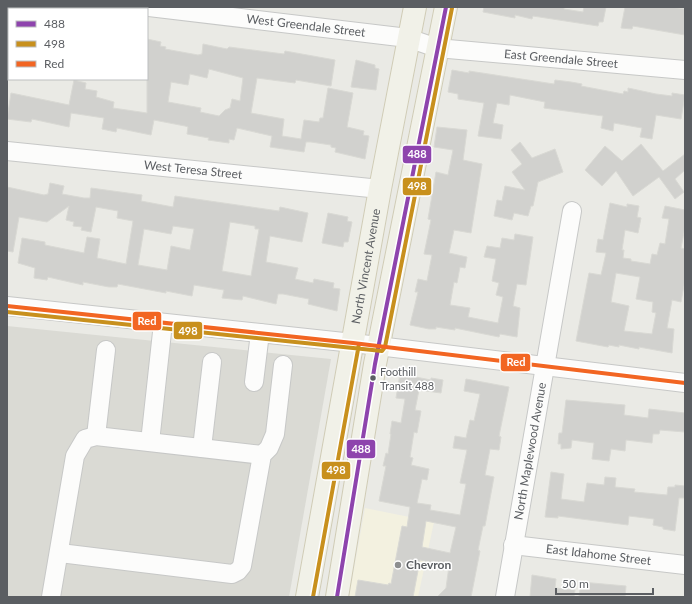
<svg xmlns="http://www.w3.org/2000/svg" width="692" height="604" font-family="Lato,sans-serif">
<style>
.commercial{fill:#f3f1e0}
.education{fill:#dadad4}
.building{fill:#d1d1ce;stroke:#d9d9d4;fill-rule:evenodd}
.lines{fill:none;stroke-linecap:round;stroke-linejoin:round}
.minor-casing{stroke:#c7c8c7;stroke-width:20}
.major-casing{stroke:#d0ccb6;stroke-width:24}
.minor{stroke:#fcfcfb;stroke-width:18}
.major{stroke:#f1f1e8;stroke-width:22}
.bus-1-casing{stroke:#fff;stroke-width:7}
.bus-2-casing{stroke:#fff;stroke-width:7}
.bus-3-casing{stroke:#fff;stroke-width:7}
.bus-1{stroke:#8e44ad;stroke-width:4}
.bus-2{stroke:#c8901d;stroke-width:4}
.bus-3{stroke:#f26522;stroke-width:4}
.bus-dot{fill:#5b5e62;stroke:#fff;stroke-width:1.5}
.poi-dot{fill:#8d8f90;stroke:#fff;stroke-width:1.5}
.labels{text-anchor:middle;stroke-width:3;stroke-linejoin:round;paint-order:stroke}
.bus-label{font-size:11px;fill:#5b5e62;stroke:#fff;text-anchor:start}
.street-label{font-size:12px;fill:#5b5e62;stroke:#fff}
.poi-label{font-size:12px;font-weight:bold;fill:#5b5e62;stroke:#fff;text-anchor:start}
.line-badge{stroke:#fff;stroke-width:1.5}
.badge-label{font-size:11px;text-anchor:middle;font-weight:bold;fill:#fff}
</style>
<rect width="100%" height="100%" fill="#eaeae5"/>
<!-- commercial -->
<path class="commercial" d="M365,508l69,14 -16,75h-69z"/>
<!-- education -->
<path class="education" d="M7,326l324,33 -42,238h-282z"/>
<!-- building -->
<path class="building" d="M484,7h80v2l19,3 1,-5h22l-3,15h-4l-1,4 -65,-10 -1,3 -17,-4v3l-32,-6z
M625,7h46l14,2v26l-52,-9 -1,3 -11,-1z
M147,39l14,3 -1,4 6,1 -1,2 33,6 4,-1 1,-10 24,5 2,-2 55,7 1,-3 50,9 -4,26 -35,-6 -1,3 -38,-5 -6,35 33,6 -2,17 19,3 3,-19 15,2 1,-4h3l5,-30 25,5 -6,34 17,4 -1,4 6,1 -4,23 -30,-7 1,-4 -5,-1v-2l-20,-3h-5l-2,10 -34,-5 2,-11 -35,-8 -3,12 -5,-1v4l-21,-3 1,-2 -22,-4 1,-7 -3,-1 -31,-6 -3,15 -34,-7 -1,4 -14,-3 2,-11 -33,-5 -2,14 -37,-8 -1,3 -24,-3 4,-26 58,12 5,-25 12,3 -1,6 12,2 -1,6 18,5 -1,6 34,5zM209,69l34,9 -3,23 -8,-2 -2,9 -5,2 -6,6 -19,-4 1,-4 -33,-6 3,-20 17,3 2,-11 17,4z
M356,60l19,5v3l4,1 -3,21 -25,-3z
M452,70l17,3v-2l85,13 1,-4 16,2 11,2 -1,2 42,8 1,-3 4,1v-4l28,6 16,2v-3l13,2 -4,24 -25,-4 -4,24 -12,-2 2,-9 -28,-5 -1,8 -12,-3 2,-12 -59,-8 1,-6 -35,-7 -1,10 -12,-2 -4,20 10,2 -2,14 -23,-3 6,-33 -26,-4v-5l-10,-2z
M437,127l30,3 -4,30 19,4 -11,69 -17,-3 -5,23 18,4 -2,11 -5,-1 -3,16 -3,-1 -4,23 20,3 -2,9 30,6 5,-26 -7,-2 3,-12 -7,-2 4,-22 -12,-2 3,-11 13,2 2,-10 12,2 1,-6 18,3 -7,48 -9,-1 -4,22 7,2 -3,29 -17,-3 -1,3 -44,-9v2l-19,-3v2h-7l-19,-4 8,-33h-3l3,-13 9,2 5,-26 -8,-1 7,-34 -3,-1 8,-47 12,3 5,-25 -19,-3z
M520,142l12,16 23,-9 8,23 -25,10 -5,24h-2l-3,10 -14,-3 -2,7 -18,-4 3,-16 5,1 3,-15 20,4 -13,-18 10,-8 -11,-14z
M641,144l22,27 22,-17v16l-10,9 9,13 -9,7 -16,-22 -26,19 -17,-25 -14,15 -17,-16 20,-24 17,15z
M50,183l14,3 -2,8 22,4h6l1,-10 51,7 -1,6 32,6 2,-11 104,15 1,-4 28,6 -6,29 -32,-6 -4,26 32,6 -3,11 18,4 1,-4 20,4 -1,5 7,1 -3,22 -29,-7 1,-5 -26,-5h-5l-2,10 -33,-8 -1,4 -20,-2 2,-8 -30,-5 -2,11 -26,-5v2l-48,-9 -1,3h-8l-26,-5v3l-35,-8 -1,3 -13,-2 1,-10 -17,-5 4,-25 23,4v3l39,8 3,-16 13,2 -3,19 29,6 7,-43 -16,-3 1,-7 -22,-4 -5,25 -10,-2 1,-3 -9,-1 1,-4 -8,-2 3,-14 -22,16 -28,-5 -6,35 -6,-1v-64l37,8 4,-1zM230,222l25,4v3h4l-8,47 -29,-5zM173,226l21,3 -4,21 -19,-4 -4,24 -29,-5 6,-36 27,5z
M610,203l17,4v-3l12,2 -2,11 4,1 -3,15 -13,-3 -3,20h2l-1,8 8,1v2l19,3 2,-10 5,1 3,-12 5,1 4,-25 -7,-1 3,-12 20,4v17l-4,21 4,1v31l-4,22 -9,-2 -5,28 7,1 -2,24 -33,-6v2l-20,-4v2l-10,-2 -1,2 -32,-6 13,-68 12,2 5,-22 -10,-1 2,-13 5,1zM616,273l24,4 -4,22 17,3 -1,10 4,1 -4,21 -28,-3 5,-25 -18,-4z
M328,213l20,4 -1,4 5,1 -4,20h-4l-1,5 -21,-4z
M400,374l31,6v-2l12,2 -2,13 -22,-3 -4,20 6,1 -4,22 -3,-1 -4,25 3,1 -2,7 18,4 -2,11 -5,-1 -5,24 14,2 -1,5 30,5 6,-31 -6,-1 7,-33 -14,-2 2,-12 11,2 4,-18 4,1 6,-27 -16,-3 2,-12 43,8 -10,49 2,1 -2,13 -9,-1 -5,26 9,2 -9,49h-2l-5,24 2,1 -9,46h-34l9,-9 3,-22 -29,-6 -7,37h-58l3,-17 30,5 1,-2 2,1 11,-58 5,1 3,-20 -31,-6 7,-35h-3l3,-13 2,1 3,-20h-1l2,-13 9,2 4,-24 -9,-1zM426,521l30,6 -6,26 -28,-6z
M566,400l59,5 -1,10 24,3 1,-9 36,4v19l-25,-2 -1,4h-6l-1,9 -26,-3 -1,11 -14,-2 -2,12 -17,-2 2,-16 -22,-3 -1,8 -10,1v-5h-3l1,-11h3z
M551,472l13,2 -3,25 23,3 3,-19 17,2 1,-8 11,1 -1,9 20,2 -1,3 33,3 1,-8h7v-2l10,1v12h-6l-4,33 -12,-2v-2l-10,-2 1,-6 -25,-3 -1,9 -70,-9v2l-13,-1z
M532,575l24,4 -1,9 20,2 -1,7h-44z
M581,582l45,4 -1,11h-46z"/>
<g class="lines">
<!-- minor casing -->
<g class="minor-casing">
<g id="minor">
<path id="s1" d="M149,7l259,31 29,10 248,22"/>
<path id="s2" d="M7,151l373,38"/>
<path d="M7,306l346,37 332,40"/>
<path d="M254,382l6,-49"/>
<path d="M96,436l10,-86"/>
<path d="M150,442l13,-119"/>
<path d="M202,448l10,-86"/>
<path id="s3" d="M513,545l172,20"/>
<path d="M60,553l172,21 6,-3 4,-5 20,-111 7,-7 6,-14 8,-69"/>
<path d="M51,597l24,-141 10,-17 11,-3 166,19"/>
<path id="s4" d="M505,597l67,-386"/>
</g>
</g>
<!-- major casing -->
<g class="major-casing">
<g id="major">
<path id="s5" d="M307,597l73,-408 35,-182"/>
<path d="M337,597l38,-233 71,-357"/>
</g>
</g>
<!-- minor -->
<use href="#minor" class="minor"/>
<!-- major -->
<use href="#major" class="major"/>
<!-- bus-1 casing -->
<g class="bus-1-casing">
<path id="bus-1" d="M337,597l38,-233 71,-357"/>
</g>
<!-- bus-2 casing -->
<g class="bus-2-casing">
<path id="bus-2" d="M7,312l375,39 3,-4 67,-339
M313,597l46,-253"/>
</g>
<!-- bus-3 casing -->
<g class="bus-3-casing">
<path id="bus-3" d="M7,306l346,37 332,40"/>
</g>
<!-- bus-1 -->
<use href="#bus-1" class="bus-1"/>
<!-- bus-2 -->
<use href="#bus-2" class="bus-2"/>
<!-- bus-3 -->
<use href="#bus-3" class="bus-3"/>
</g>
<!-- markers -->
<circle class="bus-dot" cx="373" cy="378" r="3.5"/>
<circle class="poi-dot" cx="398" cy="565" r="4"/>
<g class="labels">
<!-- bus labels -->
<g class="bus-label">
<text x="380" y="376">Foothill<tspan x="380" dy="14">Transit 488</tspan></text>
</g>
<!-- street labels -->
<g class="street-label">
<text dy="4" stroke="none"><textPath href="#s1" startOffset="158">West Greendale Street</textPath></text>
<text dy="4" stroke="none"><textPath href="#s1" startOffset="416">East Greendale Street</textPath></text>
<text dy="4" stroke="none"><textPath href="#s2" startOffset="187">West Teresa Street</textPath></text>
<text dy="4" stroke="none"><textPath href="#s5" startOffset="336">North Vincent Avenue</textPath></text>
<text dy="4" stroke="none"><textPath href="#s4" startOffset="148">North Maplewood Avenue</textPath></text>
<text dy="4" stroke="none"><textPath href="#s3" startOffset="86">East Idahome Street</textPath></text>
</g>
<!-- poi labels -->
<g class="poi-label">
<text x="406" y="569">Chevron</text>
</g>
</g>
<g class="line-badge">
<rect x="402" y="145" width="30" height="19" rx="4" fill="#8e44ad"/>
<rect x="402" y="177" width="30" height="19" rx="4" fill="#c8901d"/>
<rect x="132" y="311" width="30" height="20" rx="4" fill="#f26522"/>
<rect x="173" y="321" width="30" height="19" rx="4" fill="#c8901d"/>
<rect x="500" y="353" width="31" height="19" rx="4" fill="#f26522"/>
<rect x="346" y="439" width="30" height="20" rx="4" fill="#8e44ad"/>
<rect x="321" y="461" width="30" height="19" rx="4" fill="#c8901d"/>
</g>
<g class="badge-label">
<text x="417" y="158">488</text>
<text x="417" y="190">498</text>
<text x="147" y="325">Red</text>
<text x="188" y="335">498</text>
<text x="516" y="366">Red</text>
<text x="361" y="453">488</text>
<text x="336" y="474">498</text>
</g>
<!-- border -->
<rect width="692" height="604" fill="none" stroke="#5b5e62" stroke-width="16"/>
<!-- legend -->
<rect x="8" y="8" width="140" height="72" fill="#ffffff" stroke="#bdbfc0"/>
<rect x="16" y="21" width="20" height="6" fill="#8e44ad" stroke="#bdbfc0"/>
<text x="44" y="28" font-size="12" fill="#5b5e62">488</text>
<rect x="16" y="41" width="20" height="6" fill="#c8901d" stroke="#bdbfc0"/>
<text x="44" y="48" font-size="12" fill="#5b5e62">498</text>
<rect x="16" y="61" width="20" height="6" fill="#f26522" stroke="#bdbfc0"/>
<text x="44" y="68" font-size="12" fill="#5b5e62">Red</text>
<!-- scale -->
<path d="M556 588v6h97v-6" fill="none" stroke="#5b5e62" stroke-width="2"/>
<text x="562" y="588" font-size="12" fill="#5b5e62" stroke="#ffffff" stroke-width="3" paint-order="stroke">50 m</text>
</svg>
